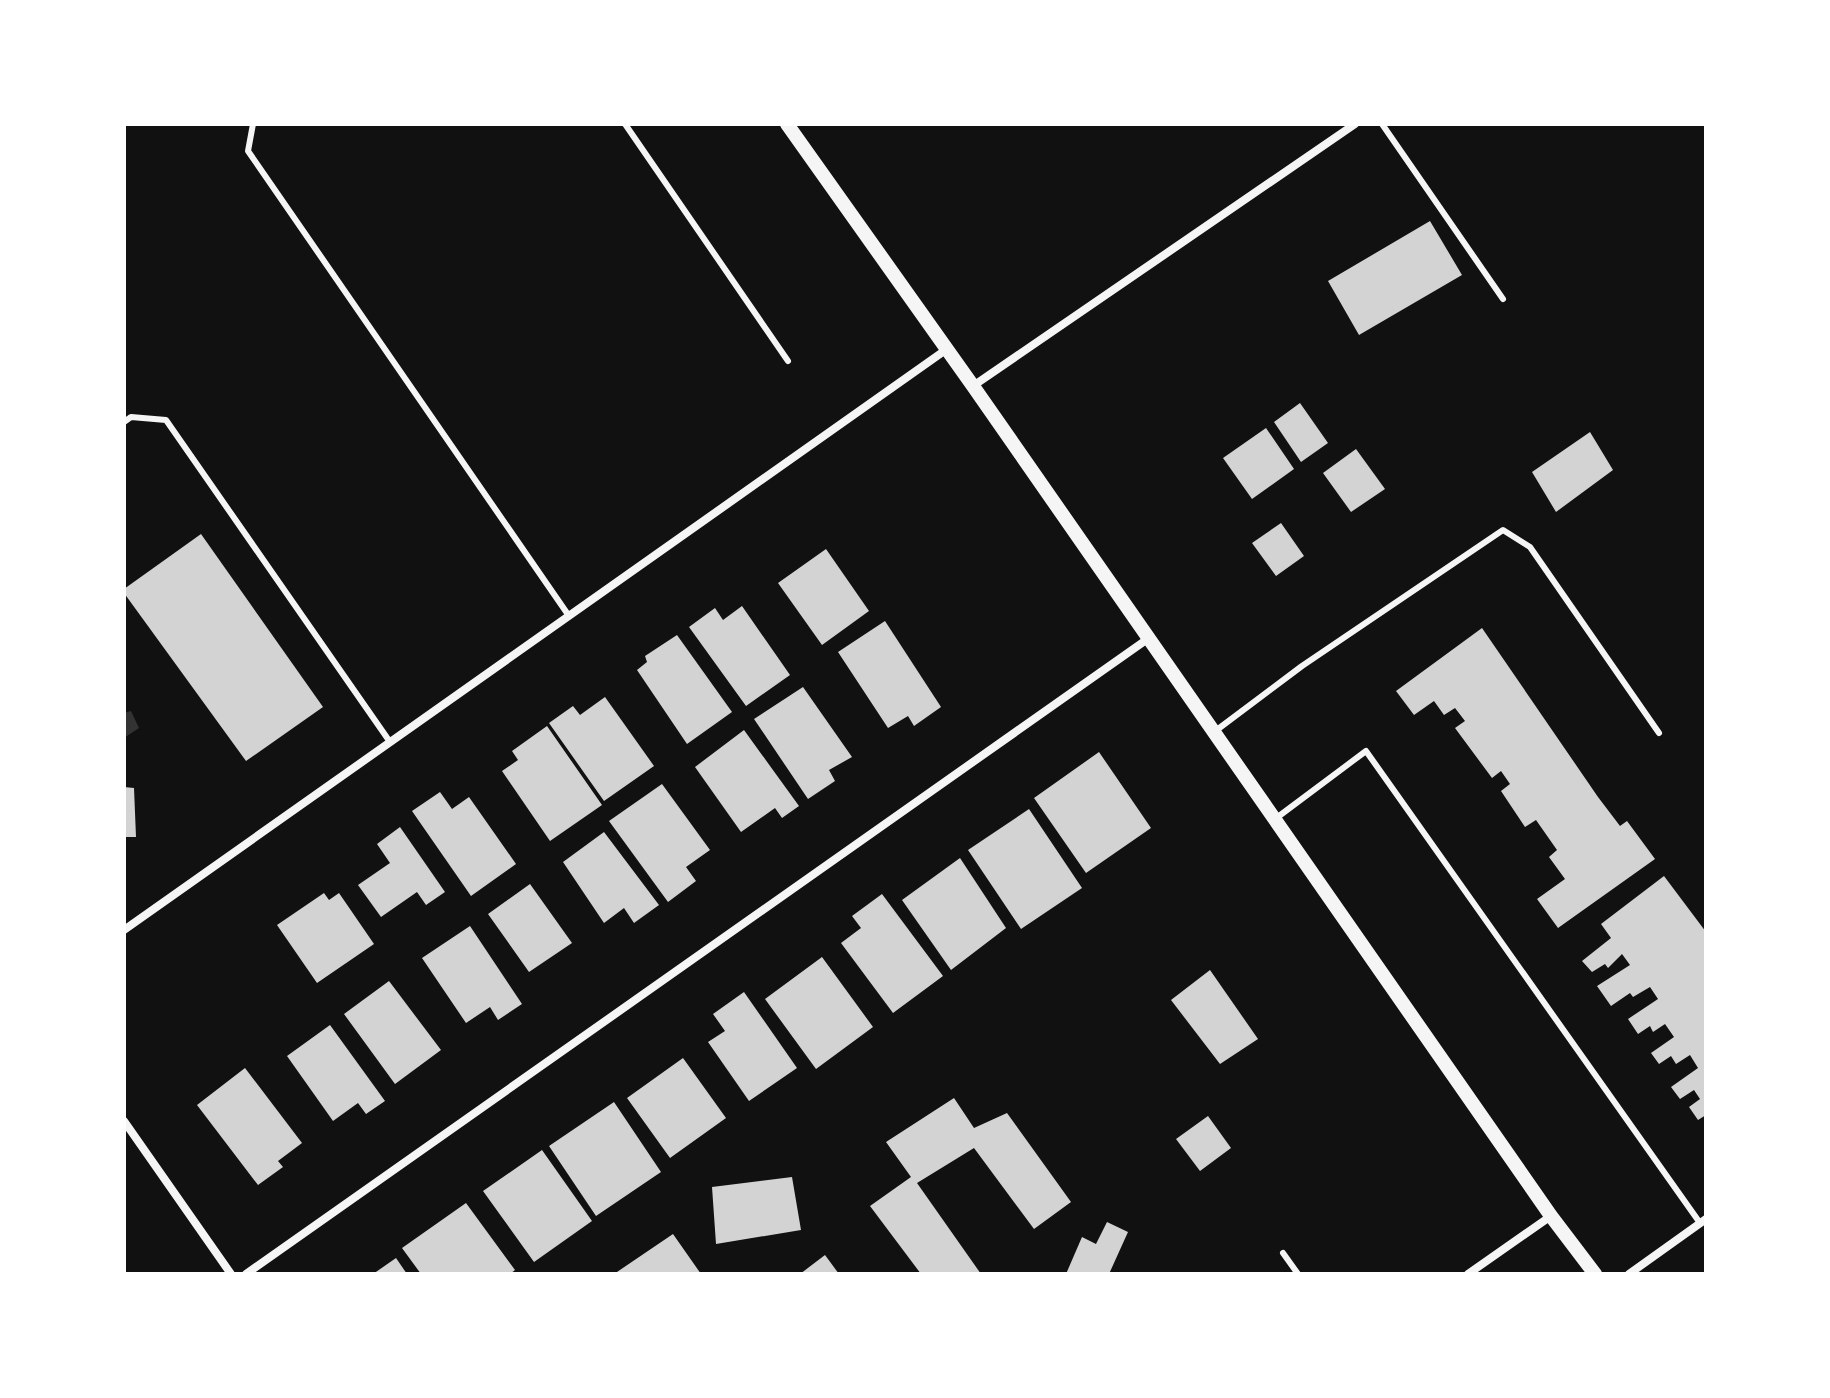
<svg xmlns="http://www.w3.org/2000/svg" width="1830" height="1398" font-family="Barlow,sans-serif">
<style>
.water{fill:#333}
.building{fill:#d3d3d3}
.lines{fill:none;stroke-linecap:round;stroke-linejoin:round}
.service{stroke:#f5f5f5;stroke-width:6}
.minor{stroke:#f5f5f5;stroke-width:8}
.tertiary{stroke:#f5f5f5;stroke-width:14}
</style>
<rect width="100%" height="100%" fill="#111"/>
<!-- water -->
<path class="water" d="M131,711l8,17 -15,10v-25z"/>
<!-- building -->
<path class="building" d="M1430,221l32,54 -103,60 -31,-54z
M1300,403l28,40 -27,19 -27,-40z
M1266,428l28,41 -42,30 -29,-41z
M1590,432l23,38 -57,42 -24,-40z
M1356,449l29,40 -34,23 -28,-39z
M1281,523l23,33 -28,20 -24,-33z
M201,534l122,173 -77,54 -122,-168v-4z
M826,549l43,62 -47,34 -44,-62z
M742,606l48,69 -44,31 -57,-79 26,-19 8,12z
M885,621l56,86 -27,19 -6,-10 -20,12 -50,-76z
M1482,628l116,169 22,29 7,-5 28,38 -97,69 -21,-29 28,-20 -16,-22 8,-7 -21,-30 -11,7 -24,-36 9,-7 -9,-13 -9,7 -37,-50 10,-7 -10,-13 -11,7 -10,-14 -20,14 -18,-24z
M677,635l55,77 -45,32 -50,-74 10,-8 -2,-6z
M803,687l49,70 -23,13 6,11 -27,18 -54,-80z
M605,697l49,69 -50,35 -55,-78 24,-17 7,9z
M547,726l55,79 -52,36 -48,-70 16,-11 -6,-9z
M744,730l55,76 -17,12 -7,-10 -34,24 -46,-65z
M1099,752l52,76 -65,45 -52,-75z
M662,784l48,66 -24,17 10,14 -28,21 -59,-81z
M124,787l10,1 2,49h-12z
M440,792l12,17 17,-12 47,67 -45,32 -59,-85z
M1029,809l53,79 -61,41 -53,-79z
M400,827l45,65 -19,13 -9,-13 -36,25 -23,-32 32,-22 -13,-19z
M604,832l55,73 -25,18 -10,-15 -20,15 -41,-61z
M960,858l46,70 -55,42 -49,-70z
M1664,876l42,56v183l-8,5 -9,-13 11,-8 -6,-9 -14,9 -9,-12 27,-19 -8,-13 -14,9 -5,-8 -12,8 -8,-11 23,-16 -9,-13 -12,8 -3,-6 -12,8 -10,-15 30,-20 -8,-12 -17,10 -3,-4 -19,13 -14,-20 33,-21 -8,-11 -14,14 -3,-4 -13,8 -10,-11 29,-23 -10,-14z
M530,884l42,59 -43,29 -41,-58z
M324,893l5,7 10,-7 35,51 -57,39 -40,-58z
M882,894l61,82 -50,37 -52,-70 20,-15 -9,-12z
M470,926l52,78 -24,16 -8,-13 -24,16 -44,-65z
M822,957l51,70 -57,42 -51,-70z
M1210,970l48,69 -38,25 -49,-64z
M389,981l52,69 -46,34 -51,-70z
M744,992l53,76 -48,33 -41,-59 17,-11 -12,-17z
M330,1025l55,76 -19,13 -8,-11 -25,18 -46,-65z
M683,1058l43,60 -56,40 -43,-60z
M245,1068l57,75 -24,18 5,6 -25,18 -61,-80z
M954,1098l20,30 33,-15 64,89 -37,27 -60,-81 -57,35 64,91h-60l-51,-68 41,-29 -25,-35z
M614,1102l47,70 -65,44 -47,-70z
M1208,1116l23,32 -31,23 -24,-32z
M542,1150l50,71 -58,41 -51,-71z
M792,1177l9,53 -85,14 -4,-57z
M466,1203l49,67 -5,4h-89l-19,-26z
M1107,1222l21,10 -19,42h-43l16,-37 14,7z
M673,1234l28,40h-87z
M825,1255l14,19h-39z
M396,1258l11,16h-34z"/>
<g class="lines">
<!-- service -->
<path class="service" d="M253,124l-5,27 321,465
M625,124l163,237
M1382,124l121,175
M124,422l7,-5 35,3 224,322
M1214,732l88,-66 201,-136 27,17 129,186
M1275,819l91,-68 334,472
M1283,1253l15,21"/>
<!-- minor -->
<path class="minor" d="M973,386l382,-262
M124,930l823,-581
M124,1121l107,153
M246,1274l903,-636
M1468,1274l83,-58
M1629,1274l77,-55"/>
<!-- tertiary -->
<path class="tertiary" d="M787,124l186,262 578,830 44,58"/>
</g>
<!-- border -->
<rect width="1830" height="1398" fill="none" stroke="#ffffff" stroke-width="252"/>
</svg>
